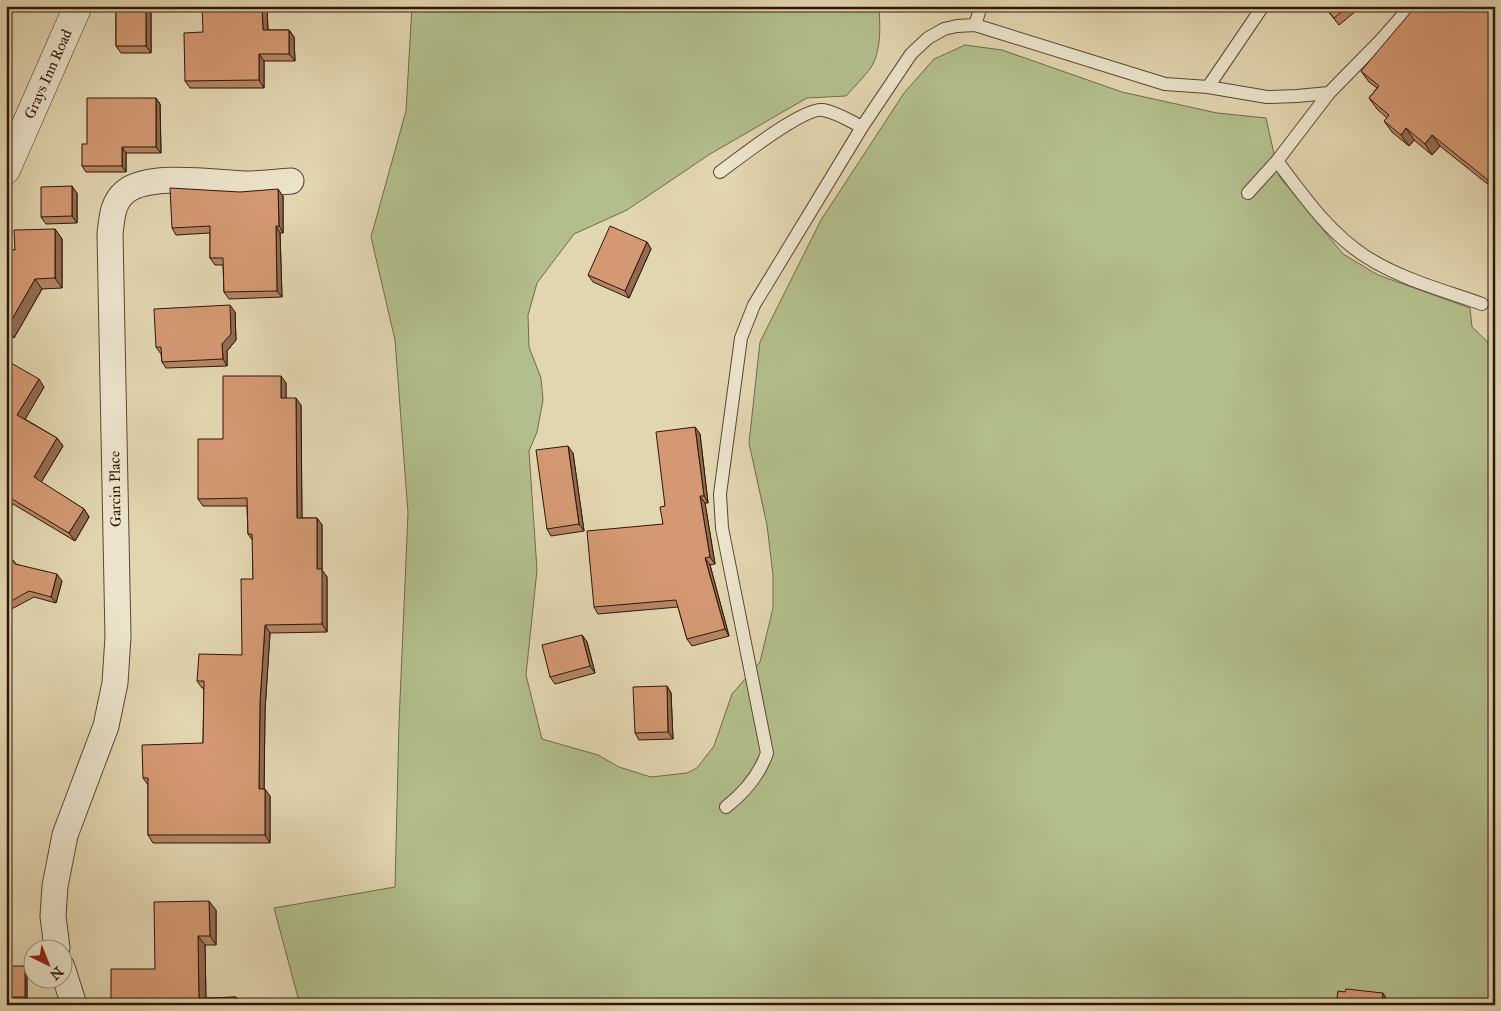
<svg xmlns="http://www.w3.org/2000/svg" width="1501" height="1011" font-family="'IM FELL Great Primer',serif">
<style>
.green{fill:#b2be8c;stroke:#706a4a}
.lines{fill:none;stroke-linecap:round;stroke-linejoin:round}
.lane-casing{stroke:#5a4731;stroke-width:14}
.street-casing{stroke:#5a4731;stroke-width:27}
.secondary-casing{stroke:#2d1707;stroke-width:29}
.lane{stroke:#ece4cc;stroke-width:12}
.street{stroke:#ece4cc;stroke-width:25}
.secondary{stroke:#ece4cc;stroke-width:28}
.wall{fill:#b68464;stroke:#2d1707}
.shaded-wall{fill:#946b51;stroke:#2d1707}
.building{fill:#d49974;stroke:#2d1707}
.labels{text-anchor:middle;stroke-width:4;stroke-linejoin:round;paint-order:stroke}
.street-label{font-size:15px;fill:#2d1707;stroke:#ece4cc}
</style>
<rect width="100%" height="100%" fill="#e2d6b0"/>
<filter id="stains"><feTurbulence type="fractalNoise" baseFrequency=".004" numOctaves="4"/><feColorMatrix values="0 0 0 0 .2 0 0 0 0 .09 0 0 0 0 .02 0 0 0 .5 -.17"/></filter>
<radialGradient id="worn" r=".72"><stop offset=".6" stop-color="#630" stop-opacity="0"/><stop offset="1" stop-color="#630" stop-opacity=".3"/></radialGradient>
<!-- green -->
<path class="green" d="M412,6h467c1,21 3,45 -9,63 -7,9 -16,18 -24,27l-39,2 -97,56 -83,56 -53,24 -37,49 -9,32 1,32 12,31 2,22 -6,32 -8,19 8,119 -11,105 16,64 56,16 21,12 32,10 36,-4 10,-5 17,-22 18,-52 28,-32 13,-54v-33l-6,-50 -18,-82 11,-101 61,-122 83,-127 30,-34 31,-14 37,5 120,42 95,21 49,5 13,58 64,78 35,21 92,33 2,19 23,22v656h-1195l-26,-97 121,-21 4,-164 9,-210 -13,-173 -24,-103 35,-126z"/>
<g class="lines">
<!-- lane casing -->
<g class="lane-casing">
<path id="lane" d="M981,6l-6,19 190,59 43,3 59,10 30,-1 32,-3
M1208,87l55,-81
M1277,161c26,34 51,71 88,95 35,23 78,34 117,48
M720,172c18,-13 83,-65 103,-62 13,2 27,11 39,17
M1248,193l29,-32 52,-68 51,-52 31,-35
M726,807c19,-15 33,-31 41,-54l-45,-225 -2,-34 21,-156 13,-33 108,-178 49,-73 17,-16 16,-9 13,-3 18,-1"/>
</g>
<!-- street casing -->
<g class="street-casing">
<path id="street" d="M57,948l-4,-32 2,-30 10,-51 41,-109 9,-43 3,-46 -8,-403c2,-16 2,-31 15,-42 24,-20 90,-9 120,-8 15,0 31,-2 46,-3
M62,967l12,38"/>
</g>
<!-- secondary casing -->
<g class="secondary-casing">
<path id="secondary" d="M6,170l72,-164"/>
</g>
<!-- lane -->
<use href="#lane" class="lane"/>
<!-- street -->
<use href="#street" class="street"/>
<!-- secondary -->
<use href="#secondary" class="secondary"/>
</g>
<!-- wall -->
<path class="wall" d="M116,6h31l4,6v41h-30l-5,-7z
M267,6l1,24h21l5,7 1,24h-31v27h-74l-5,-7 18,-49z
M1324,6h38l-23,19z
M1495,6v184l-55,-44 -8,9 -18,-15 -5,6 -17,-14 -8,-11 3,-3 -10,-9 -8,-11 8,-10 -8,-6 -8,-11 72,-64z
M156,98l4,6 1,49h-35v19h-40l-4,-6 5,-22z
M77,193v30l-31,1 -5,-7z
M283,196v37h-3l2,64 -53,2 -5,-7 -1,-27h-8l-5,-7v-25l-34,2 -4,-7z
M55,229l7,10v49l-20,1 -28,49 -8,-5v-83h9z
M647,242l4,7 -22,49 -36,-16 -5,-7z
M235,312l1,28 -9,11v15l-61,2 -4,-6 -1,-8 -5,-7z
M6,371l38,16 -19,32 32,19 6,8 -22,36 43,27 5,8 -14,24 -62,-37 -7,12z
M286,383v15l15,7 1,113h15l5,7v45l5,7v55l-57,1 -5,77 -1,79 6,7v47h-117l-5,-8v-50l-5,-7 60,-35 1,-55h-2l-5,-7 45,-26 11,-76v-38l-5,-7 -1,-28h-44l-5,-7 25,-60z
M695,427l5,7 8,69h-3l10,61 -5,1 19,71 -37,10 -5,-7 -9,-32 -80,7 -4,-7 69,-83 2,-18z
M573,453l11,78 -33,5 -4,-7z
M6,558l7,2 3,4 46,17 -6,22 -22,-6 -28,15z
M582,635l5,7 8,31 -40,11 -5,-7z
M667,686l4,7 2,46 -34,1 -4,-7z
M216,910v35h-11l1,53 30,-1 5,8h-130l44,-36z
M6,966l21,4v30h-21z"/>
<!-- shaded-wall -->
<path class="shaded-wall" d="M146,6h1l4,6v41l-5,-7z
M262,6h5l1,31 -5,-7z
M289,30l5,7 1,24 -6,-7z
M259,54l5,7v27l-5,-8z
M156,98l4,6 1,49 -5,-6z
M1406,128l8,12 -5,6 -8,-11z
M1432,135l8,11 -8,9 -7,-11z
M122,147l4,6v19l-4,-6z
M72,186l5,7v30l-5,-7z
M278,189l5,7v37l-4,-7z
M276,226l4,7 2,64 -5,-6z
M55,229l7,10v49l-7,-10z
M647,242l4,7 -22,49 -4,-7z
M35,279l7,10 -28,49 -7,-10z
M230,305l5,7 1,28 -9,11v15l-4,-7 -1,-15z
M281,376l5,7v22l-5,-7z
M39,379l5,8 -21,36 -6,-8z
M296,398l5,7 1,121 -5,-8z
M695,427l5,7 8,69 -4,-7z
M57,438l6,8 -24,40 -5,-9z
M568,446l5,7 11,78 -5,-7z
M7,496l6,8 -7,12v-19z
M700,496l5,7 10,61 -5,-7z
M84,509l5,8 -14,24 -6,-8z
M317,518l5,7v45l5,7v55l-5,-8 -5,-55z
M705,558l5,7 19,71 -4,-7z
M57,574l5,7 -6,22 -5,-6z
M265,625l5,8 -5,77 -1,86 -5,-7 1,-87z
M582,635l5,7 8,31 -5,-7z
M667,686l4,7 2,46 -5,-7z
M6,699l5,7 -5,19z
M265,789l5,7v47l-5,-8z
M209,901l7,9v35l-6,-9z
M198,936l7,9 1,60 -7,-6z
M25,966l2,4v30l-2,-3z
M1383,993l4,7v5l-5,-3z
M236,997l5,8h-5z"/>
<!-- building -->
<path class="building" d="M116,6h30v40h-30z
M202,6h60l1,24h26v24h-30v26l-74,1 -1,-48 19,-1z
M1324,6h25l-15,12z
M1416,6h16l1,1v-1h62l-1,179 -62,-50 -7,9 -19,-16 -5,7 -17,-14 5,-6 -20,-17 10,-12 -18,-15z
M87,98h69v49h-34v19h-40v-22h5z
M72,186v30l-31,1v-30z
M170,188l70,4 38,-3 1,37h-3l1,65 -53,1 -1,-34h-13v-32l-38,2z
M610,226l37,16 -22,49 -37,-16z
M55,229v49l-20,1 -28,49 -1,-1v-77h9l-1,-20z
M230,305l1,29 -9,10 1,15 -61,3 -1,-15h-5l-2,-38z
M11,363l28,16 -22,36 40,23 -23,39 50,32 -15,24 -62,-37 -1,1v-126z
M223,376h58v22h15l1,120h20v51h5v55l-57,1 -5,77 -1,87h6v46h-117v-57h-5l-1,-33 61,-2 1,-62h-7l2,-27 43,1 -1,-76h12l-1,-45h-4l-1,-36 -49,1v-60h25z
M695,427l9,69h-4l10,61 -5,1 20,71 -38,10 -11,-39 -82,7 -7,-76 76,-7 -3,-17 5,-1 -9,-74z
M568,446l11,78 -32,5 -11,-79z
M6,558l7,2 2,4 42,10 -6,23 -22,-6 -23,13z
M582,635l8,31 -40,11 -8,-32z
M667,686l1,46 -33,1 -2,-46z
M209,901l1,35h-12l1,63 37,-2v8h-125v-36h44l-1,-67z
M6,966h19v31h-19z
M1346,989l37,4 -1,9 10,1v2h-56l2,-14 7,1z"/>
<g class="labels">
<!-- street labels -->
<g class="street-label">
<text transform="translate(48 74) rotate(-66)" y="5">Grays Inn Road</text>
<text transform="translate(115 489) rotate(-91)" y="5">Garcin Place</text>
</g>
</g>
<!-- margin -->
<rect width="1501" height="1011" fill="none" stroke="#e2d6b0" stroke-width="25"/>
<rect x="8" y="8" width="1486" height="996" fill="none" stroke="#2d1707" stroke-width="2.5"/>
<rect x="12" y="12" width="1476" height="986" fill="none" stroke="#2d1707"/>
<!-- north arrow -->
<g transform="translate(48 964) rotate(137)"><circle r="24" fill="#ece4cc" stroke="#a0927d"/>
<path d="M0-4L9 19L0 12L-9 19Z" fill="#8f2418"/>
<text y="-8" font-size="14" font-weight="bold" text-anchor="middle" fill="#2d1707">N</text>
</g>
<rect width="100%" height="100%" filter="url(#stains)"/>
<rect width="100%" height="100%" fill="url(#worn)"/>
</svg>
